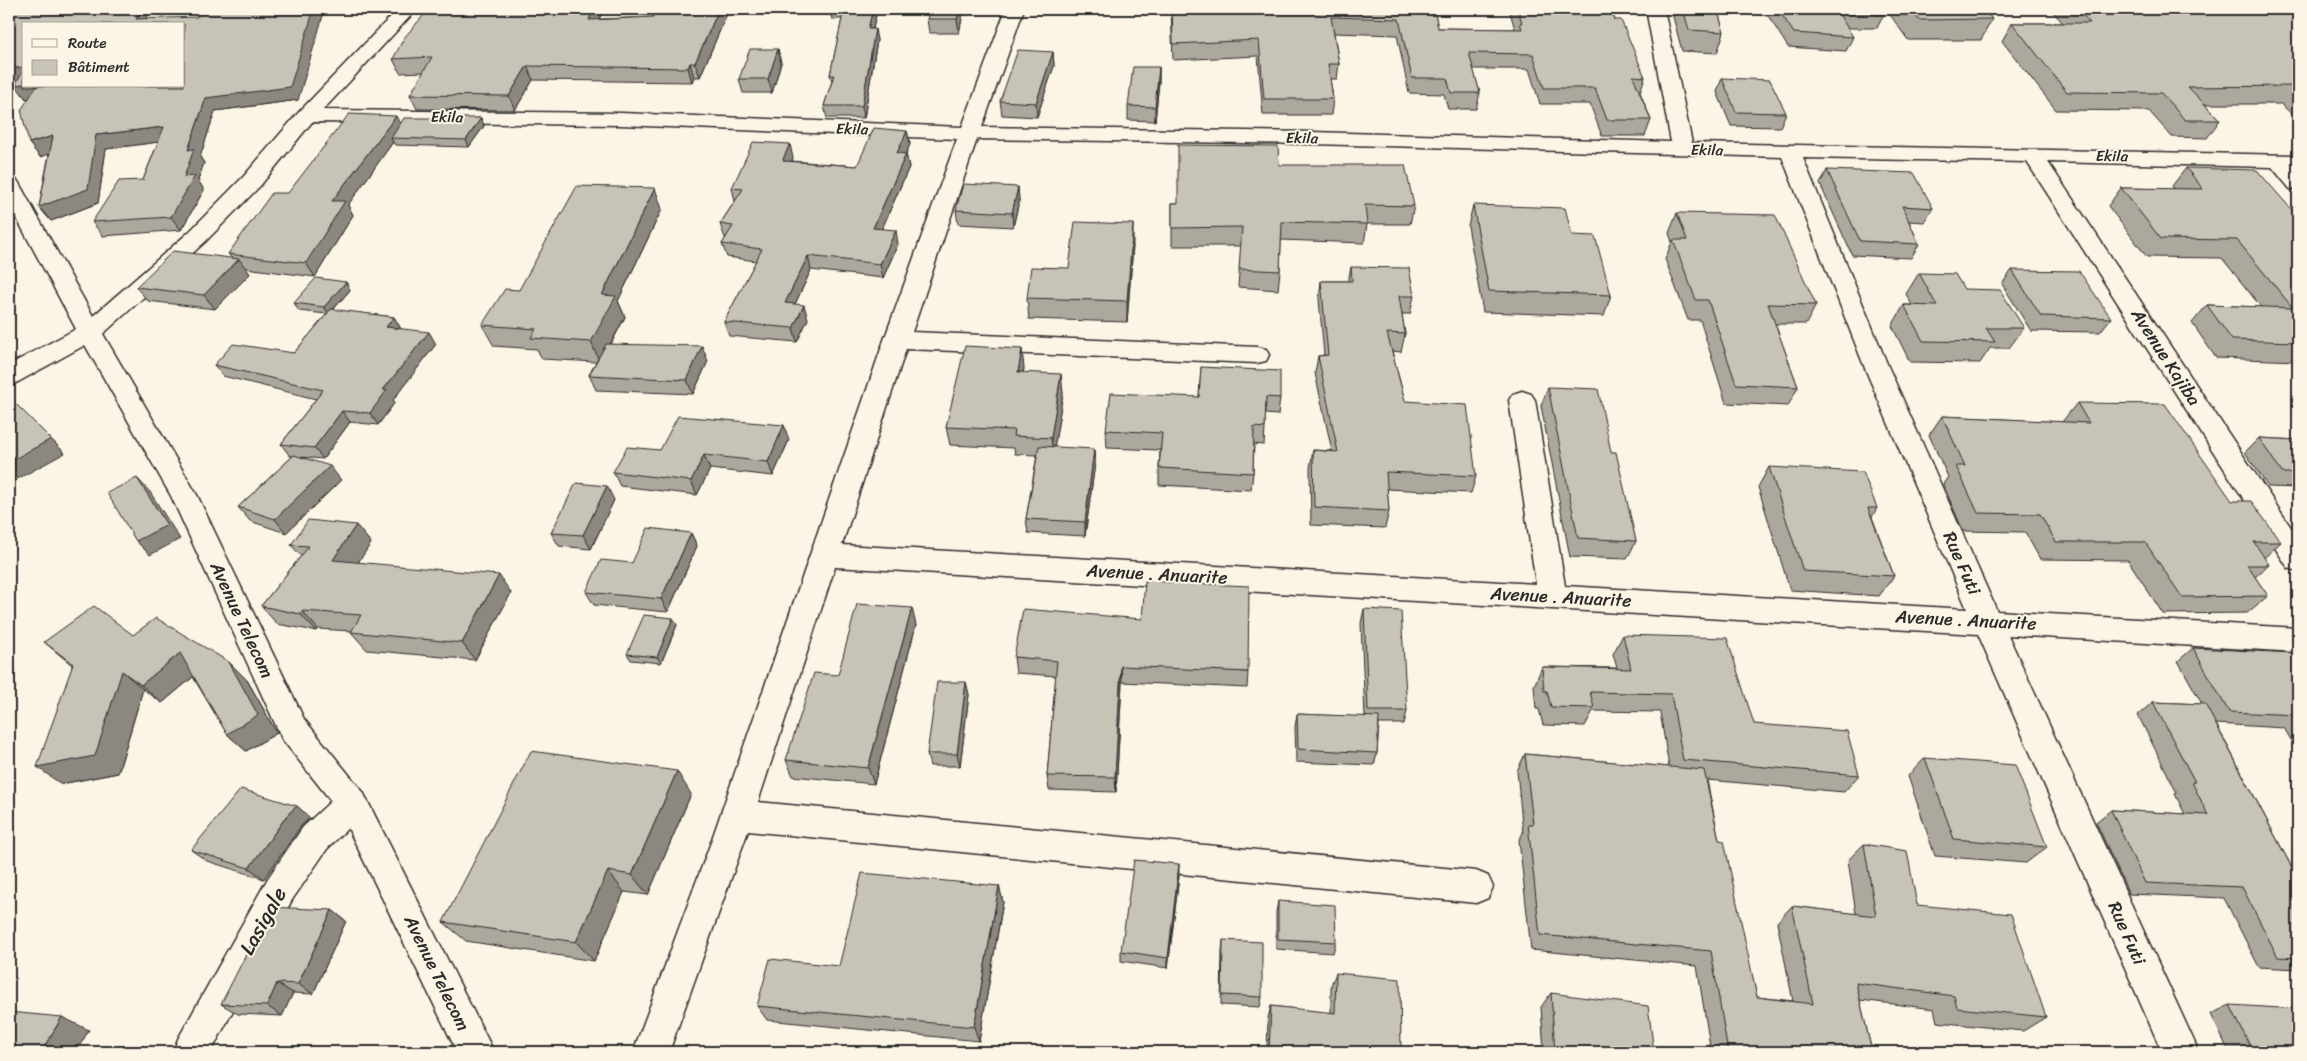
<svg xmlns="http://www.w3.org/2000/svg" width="2307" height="1061" font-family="Sriracha,sans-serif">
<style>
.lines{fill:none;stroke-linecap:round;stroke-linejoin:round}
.minor-casing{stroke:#2b2b2b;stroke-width:3}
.minor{fill:#fcf5e5;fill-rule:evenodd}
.wall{fill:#aca89d;stroke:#2b2b2b}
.shaded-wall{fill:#8c8880;stroke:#2b2b2b}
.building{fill:#c8c3b7;stroke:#2b2b2b}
.labels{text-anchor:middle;stroke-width:4;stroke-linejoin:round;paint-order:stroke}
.far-street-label{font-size:15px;fill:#2b2b2b;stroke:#fcf5e5}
.street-label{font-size:18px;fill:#2b2b2b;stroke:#fcf5e5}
.near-street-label{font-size:21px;fill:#2b2b2b;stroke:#fcf5e5}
</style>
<rect width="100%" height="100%" fill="#fcf5e5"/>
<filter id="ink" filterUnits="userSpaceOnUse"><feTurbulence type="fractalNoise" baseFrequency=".02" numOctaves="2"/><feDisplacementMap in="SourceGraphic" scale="10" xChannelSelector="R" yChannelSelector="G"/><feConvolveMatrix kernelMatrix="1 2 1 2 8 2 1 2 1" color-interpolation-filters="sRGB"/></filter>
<g filter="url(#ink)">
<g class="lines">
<!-- minor casing -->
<g class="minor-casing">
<path id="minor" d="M398,9h19l-94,101 298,3 341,14 44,-118h18l-42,118 330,5 359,10 -25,-133h18l28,134 606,12v12h-3l3,4v19l-8,-1 -18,-22 -224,-5 250,376v33l-10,-3 -261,-406 -224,-4 85,208 109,245 301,17v24l-290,-17 191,417h-37l-184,-418 -1143,-67 -77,235 718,69 12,5 5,11 -5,11 -12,5 -728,-72 -79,221h-36l78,-210 173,-502 73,-201 -336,-14 -309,-3 -52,64 -55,56 -102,92 94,161 107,224 59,73 131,260h-37l-109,-224 -21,21 -35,51 -81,152h-38l5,-13 90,-161 35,-51 28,-26 -49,-62 -111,-243 -86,-151 -67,37 -9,3v-20l67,-36 -67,-125v-25l8,1 3,5 73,131 96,-84 55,-56 55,-64zM977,139l335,5 470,13 82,209 103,243 -402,-23 -30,-186 -4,-6 -9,-3 -9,3 -4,6 27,184 -694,-39 64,-196 351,14 9,-2 3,-6 -3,-6 -9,-2 -345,-15z"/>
</g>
<!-- minor -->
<use href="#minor" class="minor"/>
</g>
<!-- wall -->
<path class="wall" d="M142,9l7,9 149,82 -83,11 -15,46 4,6 -6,17 6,10 -23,40 -78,6 -11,-14 51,-42 15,-38 -52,7 -8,54 -47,18 -12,-14 10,-53 -9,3 -11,-14v-45l-3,1 -10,-16h-3l114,-73z
M559,9h44l-4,10 54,-2 76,-8 -29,68h-6l-2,5 -159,-2 -18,30 -98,-1 -7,-14 14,-23 -24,1 -7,-14 159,-49z
M829,9h46l1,6 -3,14 4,11 -13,78h-37l-3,-12 8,-25 -2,-6 12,-56h-10z
M964,9l-5,24h-30l-2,-14z
M1171,9h263l4,19 77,1 -6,-20h101l5,11 30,57 -5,15 11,28 -6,16h-43l-12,-32h-50l-11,-35h-56l7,24 -4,16h-28l-4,-15 -35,-1 -12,-58 -63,-2 5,31 -2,15h-7l3,20 -2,16h-68l-5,-59 -85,4z
M1671,9h46l7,23 -7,21 -35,-2z
M1766,9h114l4,5 -7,14h-30l6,9 -7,14 -58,-4 -23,-36z
M1886,9h97l9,10 -11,21h-73z
M2050,9h248v111l-17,-16h-76l15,16 -13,18 -35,-1 -23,-26 -93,-1 -54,-69 10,-18h51z
M778,49l3,14 -9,30h-29l-4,-14z
M1053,52l1,14 -17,51 -35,-2 -2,-14z
M1159,67v15l-4,39 -27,-1v-14z
M1722,78l64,35 -6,14 -49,-1 -14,-34z
M481,118l3,8 -15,21 -74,-2 -2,-3 -45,63 5,10 -38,62 -69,-9 4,6 -35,35 -67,-8 -12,-14 96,-29 -4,-4 60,-61 112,-70z
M907,131l3,13 -4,10 3,13 -27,62 16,15 -15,34 -72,-8 -16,34 13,15 -11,23 -68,-6 -5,-14 32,-61 -29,-4 -5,-13 4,-6h-1l-5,-14 15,-23 -3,-13 61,-30 -1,3 65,5z
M1279,165l135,41 -4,18h-43l-3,19 -83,-3 -1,31 -2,19 -40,-3 3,-41h-69v-43h6z
M2186,168l112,49v144l-82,-3 -24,-35 15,-18 54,2 -39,-49 -75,-1 -39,-51 13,-18 53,1 -2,-3z
M1827,170l106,38 -9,14 -15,-1 10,23 -8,14 -59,-3 -32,-71z
M1018,187l1,14 -6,26 -55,-3 -2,-14z
M1473,205l99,30 39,60 -7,21 -121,-4 -15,-86z
M662,209l-44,92 7,16 -14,27 97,17 -15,33 -97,-4 -7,-15 7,-13 -54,-3 -5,-10 -43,-3 -12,-21 37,-35z
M1677,213l139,92 -10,19h-31l23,63 -10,19 -62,-3 -26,-83h-12l-23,-61 7,-17 -3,-9z
M1133,245l-6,77 -98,-3 -2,-21 42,-30z
M1351,267l63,29 -4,18h-8l3,20 -4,18 -9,-1 13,50 71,75 -5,17 -84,-4 2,22 -4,17 -74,-3 -1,-57 3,-18 19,1 -17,-78 3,-17 6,-1 -5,-56 2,-18h27z
M2012,270l99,48 -11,14 -69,-1 -29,-47z
M1919,273l45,16 60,39 -15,20h-19l-10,15 -70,-1 -18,-36 12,-21h8l-6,-11z
M346,282l4,8 -17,20 61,7 7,12 35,15 -43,56 2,2 -17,23 -28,-3 -27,37 -23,-2 41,23 -55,53 -36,-12 -12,-14 55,-51h-3l-9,-12 35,-45 -93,-23 -9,-11 80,-12 33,-39 -28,-3 -5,-8z
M1201,367l79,31 -2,17 -13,-1v14l-1,17 -10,-1 -1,29 -2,17 -92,-5v-17l1,-18 -53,-2 -1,-18 93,-33z
M1024,368l-1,5 40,20 -9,54 41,16 -10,73 -57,-3 -2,-14 11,-64 -22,-1 -1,-6 -64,-3 -4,-18z
M1548,387l63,65 25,89 -9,18 -57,-2 -29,-151z
M2077,403l155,98 49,41 -17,16 5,7 -14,12 13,19 -21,17 -84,1 -35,-54 -88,-1 -15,-27 -62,-1 -20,-47 5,-7 -19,-42 13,-19 120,6z
M2259,438l39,2v48l-30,-1 -23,-35z
M789,440l-16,36 -63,-7 -13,26 -77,-9 -7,-14 47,-22z
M1769,467l108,41 -5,9 22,59 -15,20 -89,-6 -32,-103z
M614,500l-23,49 -32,-3 -8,-13z
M356,525l15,18 -13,19 153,31 -36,67 -108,-10 -16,-18 1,-1 -34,-2 -2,2 -39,-7 -16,-18 40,-50 -10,-11z
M691,533l6,13 -29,66 -74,-7 -8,-13 46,-29z
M1364,609l43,102 -3,13h-25l-2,29 -3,12 -78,-3 -1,-35 2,-13 68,3 -4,-94z
M677,625l-16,38 -30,-3 -4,-6z
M916,625l-42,159 -81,-8 -7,-16 52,-85z
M133,635l114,45 30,53 -31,18 -19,-17 -34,-57 -31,26 -19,-14 -25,84 -57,11 11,-119 -28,-23z
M1623,635l131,89 105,51 -15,17 -137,-12 12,60 38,157 36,4 -16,-79 15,-16 64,8 -8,-54 16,-16 53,61 129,112 -23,14 -86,-9 -3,-13 -74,-9 12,52h-161l-14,-86 -166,-16 -12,-110 4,-7 -6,-62 8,-17 144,13 -9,-55 -67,-1 -8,15 -42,-1 -4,-16h-3l-2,-23 8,-19 75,1 -4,-14z
M2193,648l105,11v93l-14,-24 -68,-4 82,155v90l-39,-2 -35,-69 -95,-4 -33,-72 15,-12 74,4 -10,-20 2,-1 -39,-78 15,-13 49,2 -24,-43z
M1014,657l234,15 -1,16 -125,-6 -6,110 -67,-2 -2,-14 9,-100 -40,-3z
M966,682l3,13 -9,71h-30l-3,-12z
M1925,758l122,89 -21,16 -91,-7 -27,-80z
M691,794l-43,101 -24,-3 -30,69 -128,-20 -23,-19z
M297,806l13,12 -9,8 -37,53 -57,-18 -16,-11z
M1179,876l-11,92 -47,-7v-10z
M999,886l4,16 -24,139 -212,-21 -10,-14z
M1278,901l58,41 -3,11 -57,-4v-37z
M332,910l14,11 -33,73 -20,-1 -11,23 -44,-2 -17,-10z
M1223,940l39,57 -2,10 -39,-2 1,-54z
M1336,973l65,79h-134l1,-34 3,-12 60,7v-28z
M1551,993l103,59h-110l-3,-45z
M2230,1005l68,47h-69l-18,-38z"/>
<!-- shaded-wall -->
<path class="shaded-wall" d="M110,9h18l-10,15 -9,-13z
M142,9l9,13 -15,-3z
M314,9h11l-27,91 -83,11 -15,46 4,6 -6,17 6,10 -23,40 -10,-13 13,-40 4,-27 18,-52z
M593,9h10l-9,25 -5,-14z
M719,9h10l-29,68 -5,-14z
M873,9h2l1,6 -6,25 -2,-11z
M960,9h4l-5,24 -2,-14z
M875,29l2,11 -13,78 -2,-12z
M778,49l3,14 -9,30 -4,-14z
M9,52h4l-4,15z
M1053,52l1,14 -17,51 -1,-14z
M690,63l4,14 -2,5 -4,-14z
M527,66l6,14 -18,30 -6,-14z
M24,67v15l-11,1 -4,-5v-9z
M1159,67v15l-4,39v-14z
M24,84v2h19l7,9 -24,4 -11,-14z
M396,116l7,13 -12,9 2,4 -45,63 5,10 -38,62 -9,-14 26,-62z
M481,118l3,8 -15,21 -3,-7z
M164,127l10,13 -68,9 -8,54 -47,18 -12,-14 57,-72z
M907,131l3,13 -10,23 -3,-14z
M53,136l10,14 -23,7 -11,-14z
M790,144l3,14 -7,15 -3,-14z
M906,154l3,13 -33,75 -3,-14z
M1018,187l1,14 -6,26 -1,-14z
M655,188l7,21 -44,92 7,16 -25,46 -9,-21 11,-47z
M1133,224v21l-6,77v-21z
M896,230l2,14 -15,34 -3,-14z
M808,256l3,14 -22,47 -4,-14z
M239,259l11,15 -35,35 -11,-14z
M346,282l4,8 -21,24 -5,-7z
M804,305l4,14 -11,23 -4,-14z
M394,317l7,12 -15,-2z
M429,332l7,12 -43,56 2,2 -17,23 -8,-12 13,-23z
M702,346l6,15 -15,33 -6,-14z
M1022,349l2,19 -4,23 -2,-19z
M1061,374l2,19 -10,63 -2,-18z
M14,402l51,51 -55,30 -1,-2v-19z
M342,411l8,11 -27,37 -9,-11z
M784,425l5,15 -16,36 -5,-14z
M1094,449l1,14 -10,73v-14z
M704,455l6,14 -13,26 -6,-14z
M330,466l11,14 -55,53 -11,-14z
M137,478l13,14 30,47 -30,16 -14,-14z
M607,486l7,14 -23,49 -8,-14z
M356,525l15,18 -23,35 -15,-18z
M691,533l6,13 -29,66 -7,-13z
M499,575l12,18 -36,67 -13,-17z
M912,608l4,17 -42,159 -6,-16z
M302,611l16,18 -2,2 -16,-17z
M673,618l4,7 -16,38 -4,-6z
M180,653l20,18 -38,32 -21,-18z
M229,662l18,18 30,53 -31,18 -19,-17z
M1121,666l1,16 -6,110 -1,-15z
M122,671l21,18 -25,84 -57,11 -24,-17z
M966,682l3,13 -9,71 -3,-12z
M677,771l14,23 -43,101 -16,-20z
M297,806l13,12 -9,8 -37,53 -15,-11 39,-54z
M1179,864v12l-11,92v-10z
M608,871l16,21 -30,69 -18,-19z
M999,886l4,16 -24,139 -5,-14z
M332,910l14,11 -33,73 -15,-10z
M277,983l16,10 -11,23 -15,-10z
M62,1017l27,13 -13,22 -33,-3z"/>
<!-- building -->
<path class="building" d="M9,9h101l-1,2 33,-2 -6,10 61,-2 5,-8h112l-24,78 -84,11 -18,52 6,-1 -10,28 11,-1 -24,41 -79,5 27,-41 24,-1 21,-53 -68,8 -8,54 -49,18 14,-71 -24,7 -8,-33 16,-24h147v-62h-160v43l-15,2v-10l4,-7h-4z
M429,9h100l23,1 7,-1h34l-4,11 64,-3 3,-8h63l-24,54h-5l-2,5 -161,-2 -18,30 -99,-1 22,-38 -39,2 11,-21z
M844,9h29l-5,20h7l-13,77h-38l10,-31h-4z
M930,9h30l-3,10h-30z
M1172,9h262l4,19 84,1 -2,-6h2l-4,-14h92l5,11h6l24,57 -12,-1 18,44h-44l-12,-32h-51l-11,-34 -64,-1 11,40h-29l-4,-15h-35l-13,-59 -68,-2 8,47h-11l5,35h-69l-5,-59 -86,4z
M1683,9h34l7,23 -35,-2z
M1778,9h58l17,28 -59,-4z
M1837,9h43l4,5h-44z
M1910,9h73l9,10 -73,1z
M2077,9h221v80l-3,-3 -107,1 32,33h-35l-24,-27 -94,-1 -55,-69h78z
M750,49h28l-10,30h-29z
M1018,50l35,2 -17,51 -36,-2z
M1133,67h26l-4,40 -27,-1z
M24,69v15l-9,1z
M1722,78l48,2 16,33 -50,-1z
M349,114l47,2 -64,85h13l-39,62 -78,-9 44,-61h16z
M404,118h77l-15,22 -75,-2z
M874,128l33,3 -10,22 9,1 -33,74 23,2 -16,34 -72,-8 -23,47 19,2 -11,23 -69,-6 38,-73 -40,-5 11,-18 -13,-2 23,-35 -11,-1 21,-46 37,2 -7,15 1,2 73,5z
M1178,145l100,1 1,19h126l9,41 -49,-1 2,19 -85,-2 -2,49 -41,-2 3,-42 -70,1v-25h6z
M2186,168l71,2 41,47v125l-66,-2 -25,-35 86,3 -56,-68 -76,-1 -40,-51 82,1z
M1827,170l87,3 19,35 -31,-2 17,38 -59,-3z
M963,184l55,3 -6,26 -56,-3z
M577,186l78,2 -53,107 14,1 -25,46 -60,-4 5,-9 -54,-4 23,-36 14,1z
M1473,205l92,3 7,27 23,1 16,59 -122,-4z
M1677,213l98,2 41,90 -48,-1 30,83 -62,-3 -28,-84h-12l-23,-60h14z
M1075,222l58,2 -6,77 -100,-3 4,-31 38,1z
M173,251l66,8 -35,36 -68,-8z
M1351,267l58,1 5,28h-15l6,38 -18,-1 18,68 62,4 9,71 -90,-4 3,39 -75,-4 -1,-57 25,2 -20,-96 10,-1 -7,-74h31z
M2012,270l67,1 32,47 -70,-2z
M1919,273l36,1 9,15 36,1 24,38h-38l9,14 -72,-1 -19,-36 33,1z
M316,278l30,4 -22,25 -30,-4z
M331,309l63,8 -8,10 43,5 -46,58h4l-17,23 -28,-2 -28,37 -33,-4 42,-54 -109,-25 19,-21 61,9z
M606,344l96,2 -15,34 -98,-5z
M965,346l57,3 -4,23 43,2 -10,64 -38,-2 1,-6 -68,-3z
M1201,367l79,4v27l-14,-1 -1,31 -11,-1 -1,46 -94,-5 3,-35 -56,-3 5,-37 88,4z
M1548,387l50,2 13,63h5l20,89 -58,-3z
M14,402l37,37 -42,23v-57z
M2077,403l88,1 67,97h19l30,41h-27l15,23h-22l21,31 -86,1 -37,-55h-89l-16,-28 -62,-1 -22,-47h9l-23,-50 147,7z
M678,416l106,9 -16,37 -64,-7 -13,26 -78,-9 14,-25 33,3z
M2259,438l39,2v33h-16z
M1039,446l55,3 -9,73 -59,-3z
M294,455l36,11 -55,53 -37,-12z
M1769,467l94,5 14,36h-9l26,68 -91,-5z
M137,478l30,47 -31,16 -29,-48z
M576,483l31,3 -24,49 -32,-2z
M308,520l48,5 -23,35 166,15 -37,68 -111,-11 10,-17 -59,-4 -2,3 -39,-8 48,-60 -18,-1z
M648,528l43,5 -30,66 -75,-7 15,-32 31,3z
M1145,581l104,5 -1,86 -127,-6 -6,111 -68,-1 10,-115 -43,-4 9,-48 119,10z
M857,604l55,4 -44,160 -82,-8 28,-87 24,2z
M94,606l39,29 23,-17 73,44 29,53 -31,19 -47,-81 -39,32 -19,-14 -27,85 -58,11 36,-103 -29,-22z
M1364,609l37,2 6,100h-39z
M644,615l29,3 -16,39 -30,-3z
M1623,635l104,3 27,86 93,7 12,44 -176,-15 -12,-66 -81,-2 4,16 -43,-1 -4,-16h-3l-2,-24 89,2z
M2193,648l101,5 4,6v56l-69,-3z
M937,682h29l-9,72h-30z
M2153,702l52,2 93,175v79l-20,-1 -36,-70 -97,-4 -34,-73 97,5 -16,-33h3z
M1297,714l82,3 -2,36 -79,-4z
M531,751l146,20 -45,104 -24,-4 -32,71 -133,-20z
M1525,754l179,16 15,70 5,1 33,156 56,7 -21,-98 84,10 -12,-72 43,7 10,54 94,9 35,103 -89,-9 -3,-12 -98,-13 16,69h-144l-17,-101 -171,-16 -12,-111h5z
M1925,758l90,7 32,82 -93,-8z
M241,789l56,17 -9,8 -39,54 -58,-18z
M1134,860l45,4 -11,94 -47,-7z
M862,873l137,13 -25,141 -217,-21 13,-47 69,7z
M1278,901l57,4 1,37 -58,-3z
M270,907l62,3 -34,74 -21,-1 -10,23 -46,-2z
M1223,940l39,2v55l-40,-2z
M1336,973l64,6 1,73h-132l2,-46 64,7z
M1551,993l97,13 6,46h-99z
M2230,1005l68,4v43h-45z
M9,1012l53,5 -19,32 37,3h-71z"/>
</g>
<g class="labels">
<!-- far-street labels -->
<g class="far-street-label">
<text transform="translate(447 117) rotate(1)" y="5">Ekila</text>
<text transform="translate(852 129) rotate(2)" y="5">Ekila</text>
<text transform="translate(1302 138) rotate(1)" y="5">Ekila</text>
<text transform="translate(1707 150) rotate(1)" y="5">Ekila</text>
<text transform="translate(2112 156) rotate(1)" y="5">Ekila</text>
</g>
<!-- street labels -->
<g class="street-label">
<text transform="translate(2166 357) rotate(57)" y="6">Avenue Kajiba</text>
<text transform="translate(1962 563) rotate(66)" y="6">Rue Futi</text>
<text transform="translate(1157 574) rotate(3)" y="6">Avenue . Anuarite</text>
<text transform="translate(1561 597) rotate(3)" y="6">Avenue . Anuarite</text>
<text transform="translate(242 620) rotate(65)" y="6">Avenue Telecom</text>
<text transform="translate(1966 620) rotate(3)" y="6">Avenue . Anuarite</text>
<text transform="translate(2127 933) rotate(66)" y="6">Rue Futi</text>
<text transform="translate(437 973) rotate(64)" y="6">Avenue Telecom</text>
</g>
<!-- near-street labels -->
<g class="near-street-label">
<text transform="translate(263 921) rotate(-61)" y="7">Lasigale</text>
</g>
</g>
<!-- margin -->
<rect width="2307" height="1061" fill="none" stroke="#fcf5e5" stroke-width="30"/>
<rect x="15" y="15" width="2277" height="1031" fill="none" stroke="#2b2b2b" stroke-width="2" filter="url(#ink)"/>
<!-- legend -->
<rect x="22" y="22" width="162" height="65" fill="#fcf5e5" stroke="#a8a49b"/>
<rect x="32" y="39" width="25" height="8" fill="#fcf5e5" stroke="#a8a49b"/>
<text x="68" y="48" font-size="15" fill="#2b2b2b">Route</text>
<rect x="32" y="60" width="25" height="15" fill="#c8c3b7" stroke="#a8a49b"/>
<text x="68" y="72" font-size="15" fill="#2b2b2b">Bâtiment</text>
</svg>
